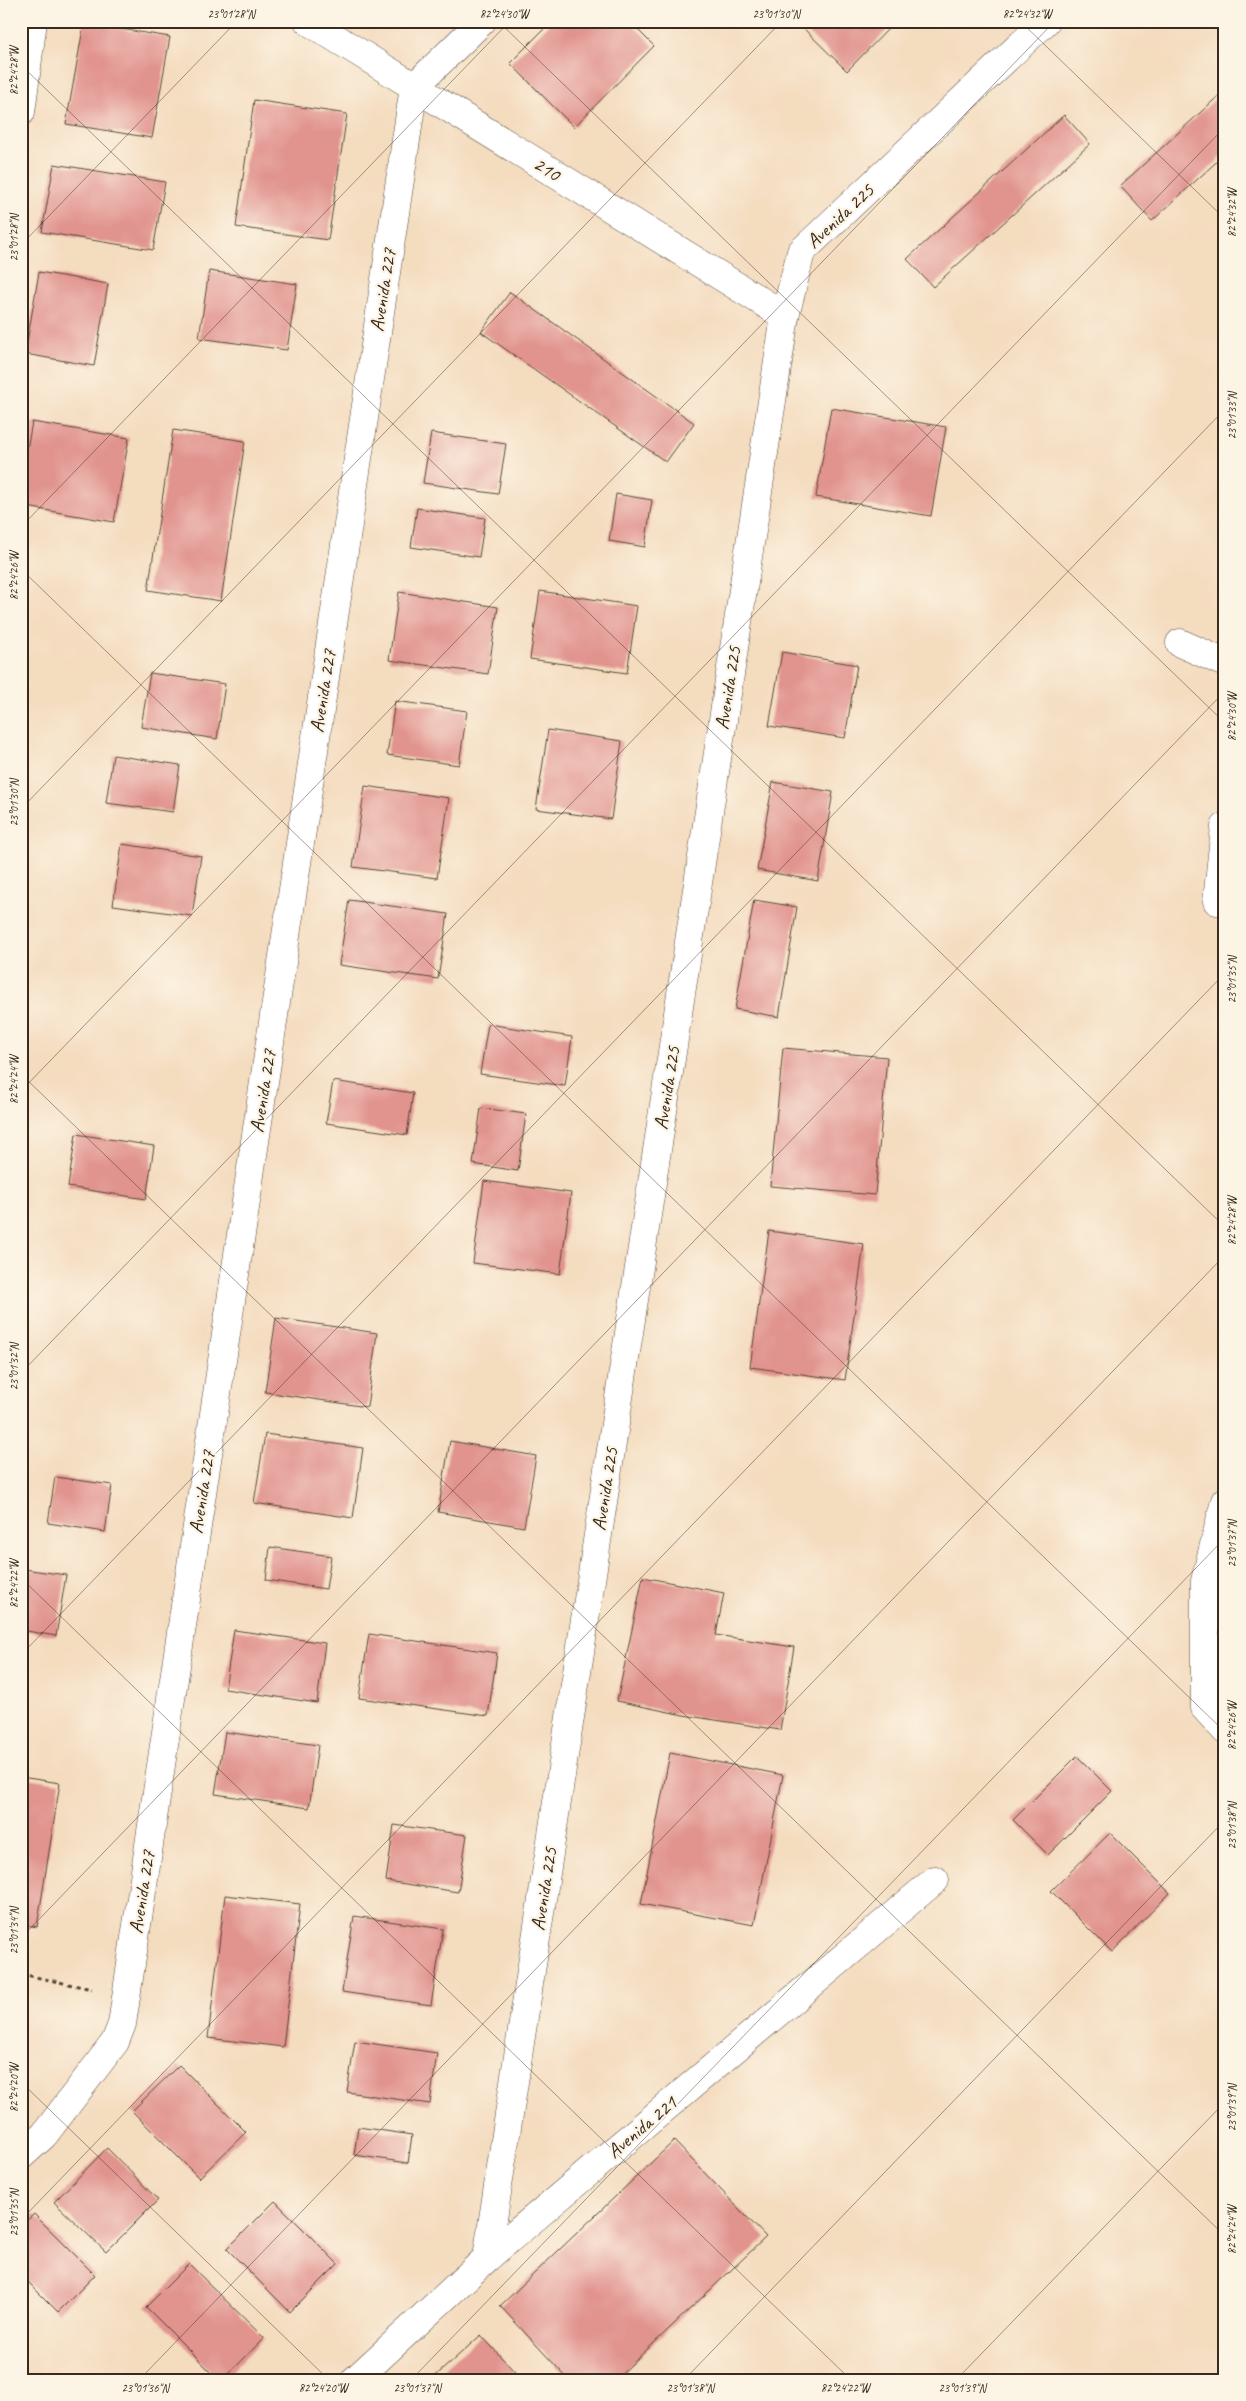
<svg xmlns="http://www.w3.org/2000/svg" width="1246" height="2401" font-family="Caveat,sans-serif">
<rect width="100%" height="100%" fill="#fcf5e5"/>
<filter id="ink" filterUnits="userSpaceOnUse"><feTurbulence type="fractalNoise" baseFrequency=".02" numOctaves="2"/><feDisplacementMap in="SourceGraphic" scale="10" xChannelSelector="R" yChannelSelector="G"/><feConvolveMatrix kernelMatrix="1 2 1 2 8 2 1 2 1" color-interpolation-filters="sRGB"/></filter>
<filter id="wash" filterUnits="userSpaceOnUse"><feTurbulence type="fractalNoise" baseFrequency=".0096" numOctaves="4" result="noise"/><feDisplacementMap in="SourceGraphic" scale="20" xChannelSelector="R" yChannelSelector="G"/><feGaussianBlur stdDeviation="1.12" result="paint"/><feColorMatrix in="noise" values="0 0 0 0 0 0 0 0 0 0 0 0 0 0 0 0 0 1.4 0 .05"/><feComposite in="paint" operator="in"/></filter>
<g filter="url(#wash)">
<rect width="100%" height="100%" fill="#f4dcbf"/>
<g id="blocks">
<!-- building -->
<g fill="#e1938e">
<path d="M552 21H629L654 46 574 127 510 63Z"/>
<path d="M796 21H896L847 71Z"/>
<path d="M84 23 170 37 152 138 66 124Z"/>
<path d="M1225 90V154L1152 221 1120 186Z"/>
<path d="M254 100 347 114 328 240 236 227Z"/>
<path d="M1064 115 1090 144 933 287 907 259Z"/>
<path d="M54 164 165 182 153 250 42 232Z"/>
<path d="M209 271 297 284 287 350 199 338Z"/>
<path d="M39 272 108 284 94 366 25 354Z"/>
<path d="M510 292 694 423 666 462 481 332Z"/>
<path d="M831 408 946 427 931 516 816 497Z"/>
<path d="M32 422 129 438 114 522 21 506V483Z"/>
<path d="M173 430 245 441 221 601 148 590Z"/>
<path d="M431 433 506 444 498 494 423 483Z"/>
<path d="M616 494 652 500 645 547 609 541Z"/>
<path d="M417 508 485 518 479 557 411 547Z"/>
<path d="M540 591 637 606 627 673 530 659Z"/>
<path d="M399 592 498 607 488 674 389 660Z"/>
<path d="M782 652 857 665 845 738 769 726Z"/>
<path d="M150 673 225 684 217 739 141 727Z"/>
<path d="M395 701 467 711 459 765 387 755Z"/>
<path d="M548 730 622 741 611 819 536 809Z"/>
<path d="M113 755 180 765 173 812 106 803Z"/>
<path d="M773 782 833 792 818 881 757 870Z"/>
<path d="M365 786 449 798 437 878 353 867Z"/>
<path d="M122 844 201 856 192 916 113 905Z"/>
<path d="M349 900 448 914 438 979 339 965Z"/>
<path d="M754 900 797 907 779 1017 735 1009Z"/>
<path d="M488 1024 572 1037 565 1086 480 1074Z"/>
<path d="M783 1048 887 1057 875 1195 770 1186Z"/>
<path d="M333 1081 413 1093 407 1135 326 1123Z"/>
<path d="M481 1108 526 1114 518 1171 473 1164Z"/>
<path d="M76 1134 154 1146 146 1199 68 1187Z"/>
<path d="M484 1181 571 1193 560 1274 473 1263Z"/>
<path d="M769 1231 864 1244 845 1380 750 1367Z"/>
<path d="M276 1318 377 1333 367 1407 265 1392Z"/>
<path d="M265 1434 363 1448 353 1518 254 1503Z"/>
<path d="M450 1441 536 1456 524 1527 438 1512Z"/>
<path d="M55 1477 112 1485 105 1532 48 1523Z"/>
<path d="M270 1547 331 1556 326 1589 266 1580Z"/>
<path d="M24 1569 66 1575 56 1636 21 1630V1587Z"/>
<path d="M643 1577 724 1593 716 1635 794 1647 780 1730 683 1715 617 1701Z"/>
<path d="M234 1630 325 1643 317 1703 225 1689Z"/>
<path d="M369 1634 497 1653 488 1716 359 1698Z"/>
<path d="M225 1732 318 1745 309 1808 215 1794Z"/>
<path d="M670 1753 783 1775 754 1925 641 1904Z"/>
<path d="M1077 1756 1112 1791 1048 1855 1013 1820Z"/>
<path d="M21 1777 60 1783 37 1927 21 1924Z"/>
<path d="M394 1825 467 1835 458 1892 386 1881Z"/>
<path d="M1110 1833 1170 1893 1112 1952 1051 1891Z"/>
<path d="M225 1895 300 1904 283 2047 208 2038Z"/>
<path d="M354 1916 443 1929 431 2005 342 1992Z"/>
<path d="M355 2041 437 2053 430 2104 347 2092Z"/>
<path d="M179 2065 246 2132 199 2178 132 2111Z"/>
<path d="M358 2127 412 2135 408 2163 354 2155Z"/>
<path d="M674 2141 766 2237 615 2380H569L500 2306Z"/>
<path d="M107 2148 158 2200 106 2252 54 2202Z"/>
<path d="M275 2201 338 2264 290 2312 227 2249Z"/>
<path d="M34 2214 95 2275 58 2312 21 2275V2226Z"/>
<path d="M189 2264 264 2338 223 2380H219L146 2307Z"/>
<path d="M481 2335 522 2380H431Z"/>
</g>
</g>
</g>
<g filter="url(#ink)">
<use href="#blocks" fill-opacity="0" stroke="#574536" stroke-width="1"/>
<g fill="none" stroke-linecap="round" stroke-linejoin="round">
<!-- minor casing -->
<g stroke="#574536" stroke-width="29">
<g id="minor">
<path d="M308 21 785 316"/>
<path d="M21 112 33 21"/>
<path d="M1180 643 1225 663"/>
<path d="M1217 901 1225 827"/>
<path d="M1225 1501 1205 1581V1708L1225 1730"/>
<path d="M21 2156 44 2135 115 2042 122 2024 414 87 482 21"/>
<path d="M487 2258 785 316 801 252 1046 21"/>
<path d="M355 2380 487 2258 935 1880"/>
</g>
</g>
<!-- path -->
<path stroke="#574536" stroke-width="3" stroke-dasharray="4 4" stroke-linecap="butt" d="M21 1974 92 1989"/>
<!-- minor -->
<use href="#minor" stroke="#fff" stroke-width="28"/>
</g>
</g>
<!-- ticks -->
<path fill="none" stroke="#3b2a1e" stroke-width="1" stroke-opacity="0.45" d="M498 21 1225 723M1020 21 1225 219M21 65 1225 1227M21 245 237 21M21 527 510 21M21 569 1225 1732M21 809 782 21M21 1074 1225 2236M21 1091 1055 21M21 1373 1225 127M21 1578 851 2380M21 1655 1225 409M21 1938 1225 691M21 2082 329 2380M21 2220 1225 973M139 2380 1225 1255M411 2380 1225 1538M684 2380 1225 1820M956 2380 1225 2102"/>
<g text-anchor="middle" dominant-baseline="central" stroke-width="4.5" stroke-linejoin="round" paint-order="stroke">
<!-- street labels -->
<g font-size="20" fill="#3b2a1e" stroke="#fcf5e5">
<text transform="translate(547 169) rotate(32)">210</text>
<text transform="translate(840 216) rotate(-43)">Avenida 225</text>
<text transform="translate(383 290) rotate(-81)">Avenida 227</text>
<text transform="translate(728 688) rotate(-81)">Avenida 225</text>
<text transform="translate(323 691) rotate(-81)">Avenida 227</text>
<text transform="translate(667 1088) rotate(-81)">Avenida 225</text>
<text transform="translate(263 1091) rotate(-81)">Avenida 227</text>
<text transform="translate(605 1489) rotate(-81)">Avenida 225</text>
<text transform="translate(202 1492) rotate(-81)">Avenida 227</text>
<text transform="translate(544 1889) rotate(-81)">Avenida 225</text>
<text transform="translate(142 1892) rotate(-81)">Avenida 227</text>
<text transform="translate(642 2127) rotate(-40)">Avenida 221</text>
</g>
</g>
<!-- margin -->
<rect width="1246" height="2401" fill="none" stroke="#fcf5e5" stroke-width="55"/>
<rect x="28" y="28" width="1190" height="2346" fill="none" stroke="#3b2a1e" stroke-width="2"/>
<g font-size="12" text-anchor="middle" fill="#3b2a1e">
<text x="231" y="18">23°01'28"N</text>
<text x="504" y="18">82°24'30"W</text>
<text x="776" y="18">23°01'30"N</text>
<text x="1027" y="18">82°24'32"W</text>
<text transform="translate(14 71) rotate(-90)" y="4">82°24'28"W</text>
<text transform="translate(1232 213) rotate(-90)" y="4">82°24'32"W</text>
<text transform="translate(14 238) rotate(-90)" y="4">23°01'28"N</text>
<text transform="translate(1232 416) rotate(-90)" y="4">23°01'33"N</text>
<text transform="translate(14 576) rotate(-90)" y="4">82°24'26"W</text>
<text transform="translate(1232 717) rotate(-90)" y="4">82°24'30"W</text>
<text transform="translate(14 803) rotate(-90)" y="4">23°01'30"N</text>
<text transform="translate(1232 980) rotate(-90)" y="4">23°01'35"N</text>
<text transform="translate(14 1080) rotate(-90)" y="4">82°24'24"W</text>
<text transform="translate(1232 1221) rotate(-90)" y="4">82°24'28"W</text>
<text transform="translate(14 1367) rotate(-90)" y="4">23°01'32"N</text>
<text transform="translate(1232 1544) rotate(-90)" y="4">23°01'37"N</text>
<text transform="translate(14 1584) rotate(-90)" y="4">82°24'22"W</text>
<text transform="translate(1232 1726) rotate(-90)" y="4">82°24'26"W</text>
<text transform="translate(1232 1826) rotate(-90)" y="4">23°01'38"N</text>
<text transform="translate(14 1931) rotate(-90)" y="4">23°01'34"N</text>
<text transform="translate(14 2088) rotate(-90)" y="4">82°24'20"W</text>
<text transform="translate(1232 2108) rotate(-90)" y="4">23°01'39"N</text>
<text transform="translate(14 2213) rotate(-90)" y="4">23°01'35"N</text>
<text transform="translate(1232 2230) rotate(-90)" y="4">82°24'24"W</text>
<text x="145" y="2392">23°01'36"N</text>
<text x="323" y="2392">82°24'20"W</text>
<text x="417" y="2392">23°01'37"N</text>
<text x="690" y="2392">23°01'38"N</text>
<text x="845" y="2392">82°24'22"W</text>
<text x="962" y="2392">23°01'39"N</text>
</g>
</svg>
